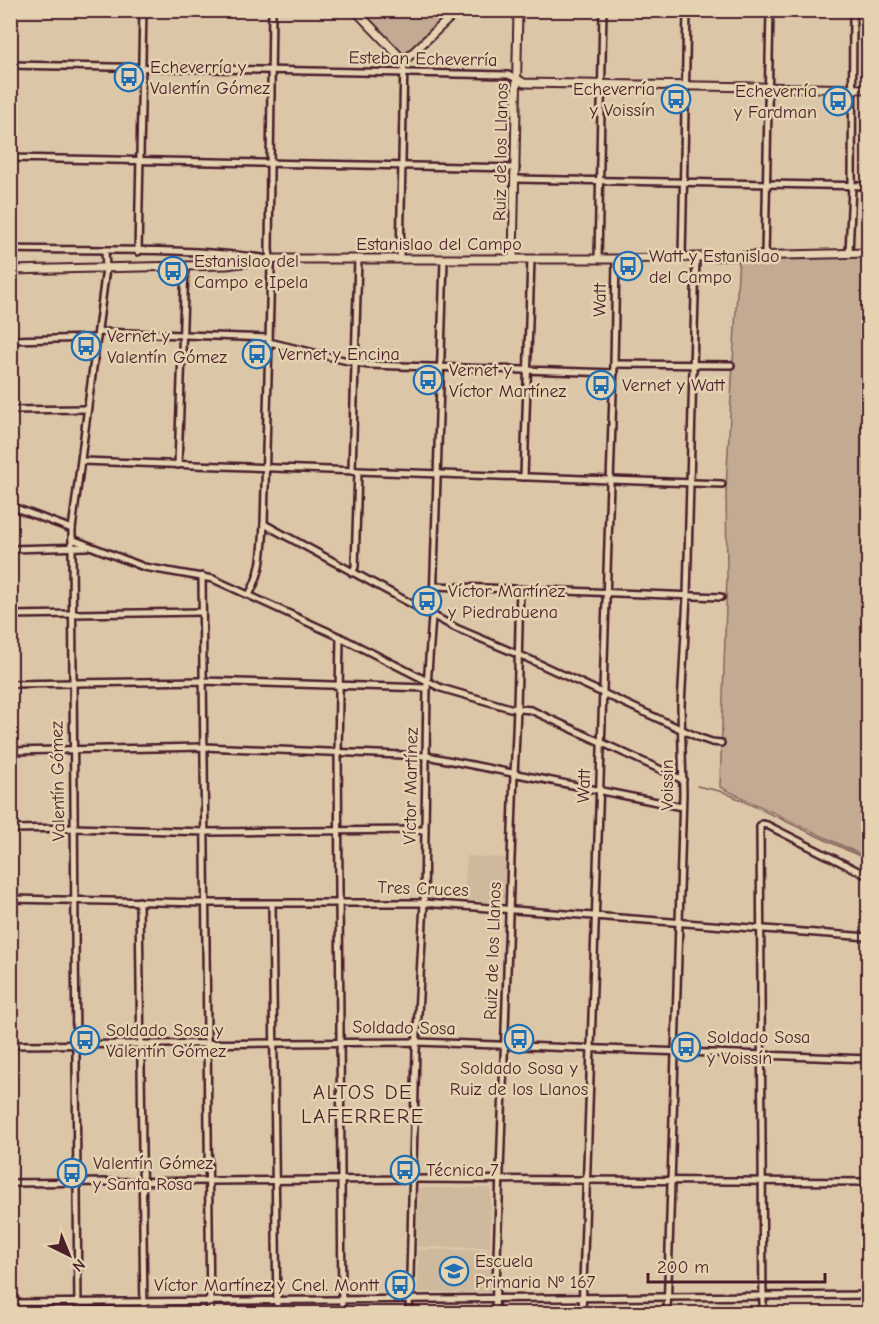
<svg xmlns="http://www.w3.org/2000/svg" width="879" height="1324" font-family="'Comic Neue',sans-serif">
<rect width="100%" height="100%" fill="#dbc7a8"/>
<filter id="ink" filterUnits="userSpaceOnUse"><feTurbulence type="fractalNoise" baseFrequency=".0167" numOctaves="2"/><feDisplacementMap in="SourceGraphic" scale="12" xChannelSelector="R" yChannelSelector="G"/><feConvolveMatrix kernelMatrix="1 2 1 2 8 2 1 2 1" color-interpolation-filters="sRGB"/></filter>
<g filter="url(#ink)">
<!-- built -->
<g fill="#cfb99d">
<path d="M467 856 507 858 504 903 463 900Z"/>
<path d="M418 1188H491L490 1247H417Z"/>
<rect x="418" y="1250" width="72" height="42"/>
</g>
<!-- green -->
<g fill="#c3ab93" stroke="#86655f" stroke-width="1.5">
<path d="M361 11H454L406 57Z"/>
<path d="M868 254V858L720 787 727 576 726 487 739 256Z"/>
</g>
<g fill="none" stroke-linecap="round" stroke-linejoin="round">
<!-- stream -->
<path stroke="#7f5d59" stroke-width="1.5" d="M697 786 724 792 868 860"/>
<!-- street casing -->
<g stroke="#4a1f2b" stroke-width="10">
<g id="street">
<path d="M10 65 508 75 517 79"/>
<path d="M10 122 12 10"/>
<path d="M10 158 516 168"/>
<path d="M515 179 868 186"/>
<path d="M10 249C93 251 181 247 262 258"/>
<path d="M138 252 143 10"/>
<path d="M849 254 852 186 853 10"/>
<path d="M765 256 770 10"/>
<path d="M682 257 687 10"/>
<path d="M400 259 404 61"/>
<path d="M598 259 603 10"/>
<path d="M98 332 269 338"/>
<path d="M10 340 97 338"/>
<path d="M269 342 356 363 369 365 614 373"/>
<path d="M614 364 731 365"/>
<path d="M10 410 87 409"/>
<path d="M82 461 722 484"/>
<path d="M178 465 185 266"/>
<path d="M352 471 358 258"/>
<path d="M524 477 531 259"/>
<path d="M10 506 72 529"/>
<path d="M264 524 456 628 529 659 700 738 712 742 721 743"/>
<path d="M72 539 144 567 213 579 340 637 441 688 510 708 531 710 683 780"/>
<path d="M10 549 87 547"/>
<path d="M352 573 355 567 358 471"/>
<path d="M202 576 210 1314"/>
<path d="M434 586 721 597"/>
<path d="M249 595C263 570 262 552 264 524L271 267 269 249 272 10"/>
<path d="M10 615 202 612"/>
<path d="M340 637 338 752 342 1314"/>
<path d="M10 684 203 681 427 688"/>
<path d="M10 751 204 747 427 756 682 807"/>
<path d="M10 829 73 828 205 832 425 830"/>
<path d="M10 899 206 903H424L868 937"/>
<path d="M139 901 144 1314"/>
<path d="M272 904 277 1314"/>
<path d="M10 1045 417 1042 868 1059"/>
<path d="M10 1183 413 1179 868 1182"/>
<path d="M10 1236 12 1314"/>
<path d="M10 1303 868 1295"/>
<path d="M78 1314 72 548V529L106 268 105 251"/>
<path d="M409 1314 416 1051 424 903 427 686 433 603 444 260"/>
<path d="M495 1314 514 773C518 712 518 651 520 590"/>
<path d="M582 1314 614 364 616 259"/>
<path d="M667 1314 683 793 681 706 687 596 696 257"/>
<path d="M763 1314 760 826 762 824 767 825 868 876"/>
</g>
</g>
<!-- secondary casing -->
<g stroke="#4a1f2b" stroke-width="11">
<g id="secondary">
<path d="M355 10 404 61 458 10"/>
<path d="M517 79 524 83 868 89"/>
<path d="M513 259 518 10"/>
<path d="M10 270 227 265 270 259H616L868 253"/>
</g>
</g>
<!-- street -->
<use href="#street" stroke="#e4d2b0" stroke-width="5"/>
<!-- secondary -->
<use href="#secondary" stroke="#e4d2b0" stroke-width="7"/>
</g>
</g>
<!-- icons -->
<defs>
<g id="bus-ring" transform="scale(1.5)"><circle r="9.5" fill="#e4d2b0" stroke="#1f6fb2" stroke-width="1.5"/><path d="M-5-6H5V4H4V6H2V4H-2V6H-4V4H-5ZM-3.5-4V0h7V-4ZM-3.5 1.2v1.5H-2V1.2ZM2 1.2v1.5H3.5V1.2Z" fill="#1f6fb2"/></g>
<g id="school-ring" transform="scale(1.5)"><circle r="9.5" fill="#e4d2b0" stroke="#1f6fb2" stroke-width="1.5"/><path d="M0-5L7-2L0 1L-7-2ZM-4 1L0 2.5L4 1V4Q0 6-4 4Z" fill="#1f6fb2"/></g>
</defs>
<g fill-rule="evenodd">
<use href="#bus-ring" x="129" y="77"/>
<use href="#bus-ring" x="676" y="99"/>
<use href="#bus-ring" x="838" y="101"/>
<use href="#bus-ring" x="628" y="266"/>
<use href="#bus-ring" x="173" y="271"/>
<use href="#bus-ring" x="86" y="346"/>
<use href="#bus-ring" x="257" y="354"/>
<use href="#bus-ring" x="428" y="380"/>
<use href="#bus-ring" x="601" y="385"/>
<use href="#bus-ring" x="427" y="601"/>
<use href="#bus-ring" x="519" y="1039"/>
<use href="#bus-ring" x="85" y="1040"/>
<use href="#bus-ring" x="686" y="1047"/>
<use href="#bus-ring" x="405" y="1170"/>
<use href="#bus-ring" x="72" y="1173"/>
<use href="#school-ring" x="454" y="1271"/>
<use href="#bus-ring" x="400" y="1285"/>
</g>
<g text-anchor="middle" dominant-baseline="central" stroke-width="5" stroke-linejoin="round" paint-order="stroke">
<!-- street labels -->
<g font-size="18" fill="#4a1f2b" stroke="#e4d2b0">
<text transform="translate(423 59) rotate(1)">Esteban Echeverría</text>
<text transform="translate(501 152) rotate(-89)">Ruiz de los Llanos</text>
<text x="439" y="244">Estanislao del Campo</text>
<text transform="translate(600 300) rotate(-89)">Watt</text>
<text transform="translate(58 781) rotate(-91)">Valentín Gómez</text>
<text transform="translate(667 785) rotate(-90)">Voissin</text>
<text transform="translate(411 786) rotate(-89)">Víctor Martínez</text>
<text transform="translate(584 786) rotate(-88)">Watt</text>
<text transform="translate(423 889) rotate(2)">Tres Cruces</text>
<text transform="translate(493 951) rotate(-88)">Ruiz de los Llanos</text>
<text transform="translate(404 1028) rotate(1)">Soldado Sosa</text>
</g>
<!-- poi labels -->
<g font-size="18" fill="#4a1f2b" stroke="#e4d2b0" text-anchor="start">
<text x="150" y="67">Echeverría y<tspan x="150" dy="21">Valentín Gómez</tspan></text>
<text x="655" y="89" text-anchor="end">Echeverría<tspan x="655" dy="21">y Voissín</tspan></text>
<text x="817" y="91" text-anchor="end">Echeverría<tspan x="817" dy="21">y Fardman</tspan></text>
<text x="649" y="256">Watt y Estanislao<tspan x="649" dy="21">del Campo</tspan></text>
<text x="194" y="261">Estanislao del<tspan x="194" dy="21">Campo e Ipela</tspan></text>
<text x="107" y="336">Vernet y<tspan x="107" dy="21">Valentín Gómez</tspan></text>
<text x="278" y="354">Vernet y Encina</text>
<text x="449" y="370">Vernet y<tspan x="449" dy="21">Víctor Martínez</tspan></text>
<text x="622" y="385">Vernet y Watt</text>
<text x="448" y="591">Víctor Martínez<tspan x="448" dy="21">y Piedrabuena</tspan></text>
<text x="106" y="1030">Soldado Sosa y<tspan x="106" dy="21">Valentín Gómez</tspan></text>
<text x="707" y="1037">Soldado Sosa<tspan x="707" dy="21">y Voissín</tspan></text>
<text x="519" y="1068" text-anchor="middle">Soldado Sosa y<tspan x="519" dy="21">Ruiz de los Llanos</tspan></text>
<text x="93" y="1163">Valentín Gómez<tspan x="93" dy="21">y Santa Rosa</tspan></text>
<text x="426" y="1170">Técnica 7</text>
<text x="475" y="1261">Escuela<tspan x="475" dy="21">Primaria Nº 167</tspan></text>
<text x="379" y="1285" text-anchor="end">Víctor Martínez y Cnel. Montt</text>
</g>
<!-- quarter labels -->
<g font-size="21" letter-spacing="1.5" fill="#4a1f2b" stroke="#e4d2b0">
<text x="363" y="1092">ALTOS DE<tspan x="363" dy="24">LAFERRERE</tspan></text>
</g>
</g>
<!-- margin -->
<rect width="879" height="1324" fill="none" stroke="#e4d2b0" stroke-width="36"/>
<rect x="18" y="18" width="843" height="1288" fill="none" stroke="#4a1f2b" stroke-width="2" filter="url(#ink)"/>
<!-- north arrow -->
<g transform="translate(69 1255) rotate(137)" stroke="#e4d2b0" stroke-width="4.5" paint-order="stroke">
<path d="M0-4.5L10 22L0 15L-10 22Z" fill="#4a1f2b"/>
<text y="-9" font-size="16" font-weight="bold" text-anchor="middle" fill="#4a1f2b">N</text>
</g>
<!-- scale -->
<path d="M648 1273v9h177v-9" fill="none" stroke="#4a1f2b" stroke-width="3"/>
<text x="657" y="1273" font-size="18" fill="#4a1f2b" stroke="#e4d2b0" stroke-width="4.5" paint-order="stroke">200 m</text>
</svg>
